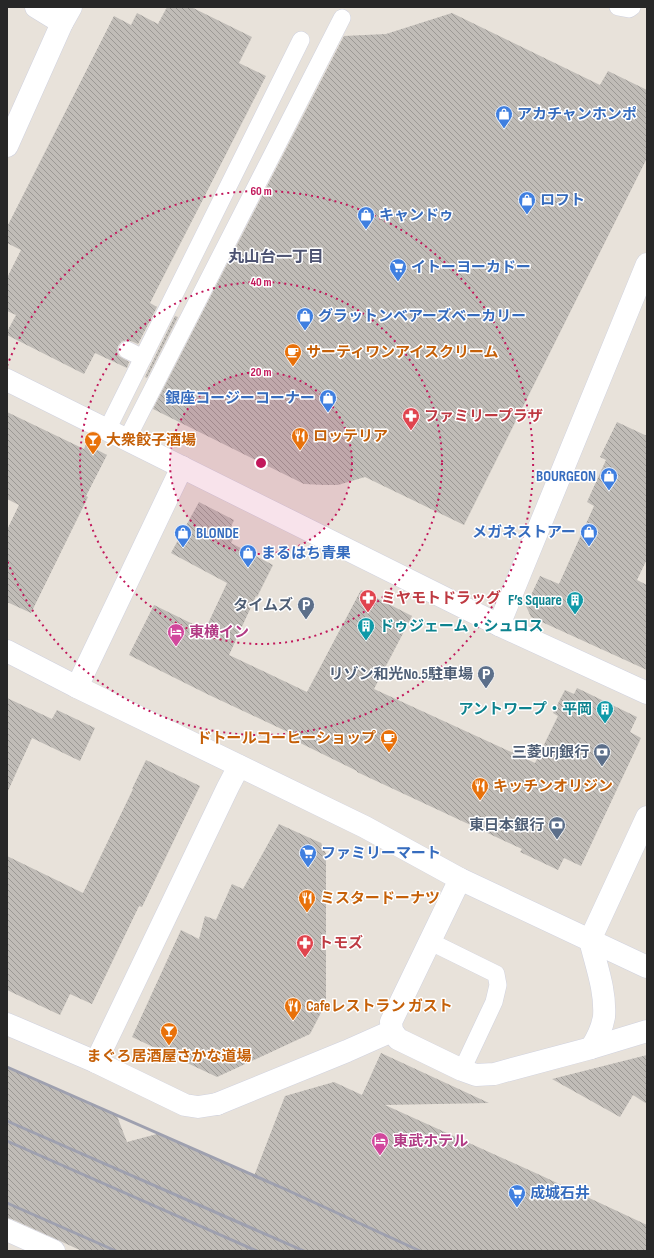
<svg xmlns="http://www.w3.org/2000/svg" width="654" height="1258" font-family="'Sofia Sans Condensed','Noto Sans JP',sans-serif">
<defs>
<pattern id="building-back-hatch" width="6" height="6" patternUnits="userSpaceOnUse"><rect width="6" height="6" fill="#c0bcb7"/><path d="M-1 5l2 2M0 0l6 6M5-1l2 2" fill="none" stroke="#9c9995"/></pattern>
</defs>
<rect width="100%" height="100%" fill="#e8e2da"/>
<!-- building -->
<g fill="url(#building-back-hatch)">
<path d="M167 7H191L252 37 239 63 266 76 150 303 157 307 138 344 131 341 126 340 121 342 118 346 117 351 119 356 129 362 127 368 95 353 84 374 7 335V332L16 315 7 311V278L21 250 7 243V227L114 16 131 25 137 13 158 24Z"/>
<path d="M452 13 600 85 608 71 647 90V158L464 525 365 477 338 485H324L304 484 153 409 344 36 386 34Z"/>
<path d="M175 316 178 317 147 378 145 377Z"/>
<path d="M7 412 84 449 86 444 107 455 86 496 88 497 31 613 7 602V530L19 505 7 499Z"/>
<path d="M617 422 647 436V559L637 580 647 585V670L531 617 526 606 540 576 559 584 594 506 587 502 606 460 600 457Z"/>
<path d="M199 502 234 520 228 534 234 537 231 543 273 565 257 597 256 596 229 655 307 692 361 590 412 616 374 689 535 763 558 716 553 713 565 690 574 694 577 688 637 717 630 732 641 738 581 866 564 858 558 870 520 852 522 849 357 772V771L288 737 290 733 207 694 129 655 154 605 205 630 227 583 171 553Z"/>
<path d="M7 698 52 719 57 710 95 728 80 761 32 738 7 793Z"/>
<path d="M146 760 200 786 142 907 139 906 92 1004 70 994 60 1015 7 990V856L83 893 133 789H132Z"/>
<path d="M279 824 321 843 326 854V1003L310 1034 217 1077 132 1037 181 930 199 939 205 916 216 920 232 884 243 889Z"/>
<path d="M381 1053 489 1103 385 1105 540 1175 647 1225V1251H82L12 1219 7 1218V1067L117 1116 127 1142 157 1134 254 1176 285 1096 334 1082 362 1095Z"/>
<path d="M647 1055V1104L633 1095 620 1117 552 1079Z"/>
</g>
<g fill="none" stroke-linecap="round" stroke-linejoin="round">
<!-- service casing -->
<g stroke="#d0d2df" stroke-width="18">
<g id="service">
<path d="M618 7 629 9 632 7"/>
<path d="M127 350 143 358"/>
<path d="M107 430 301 40"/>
<path d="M127 439 342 18"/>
<path d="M429 941 496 974 498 985 494 1002 462 1070"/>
</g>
</g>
<!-- minor casing -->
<g stroke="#d0d2df" stroke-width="23">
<g id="minor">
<path d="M36 7 62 23"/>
<path d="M7 146 62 23 71 7"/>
<path d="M7 380 499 625 647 693"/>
<path d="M499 625 647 264"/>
<path d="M460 879 391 1022 392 1031 398 1039 462 1070 476 1075 494 1074 591 1048 647 1031"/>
<path d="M591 1048C597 1039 602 1028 604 1017 606 991 596 965 590 940L647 817"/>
<path d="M217 1104 347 1051 392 1031"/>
<path d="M7 1230 54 1251"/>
</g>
</g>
<!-- tertiary casing -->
<g stroke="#d0d2df" stroke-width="23">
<g id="tertiary">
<path d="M7 651 77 687 365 827 460 879 647 967"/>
<path d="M77 687 182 467"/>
<path d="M7 1024 96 1062 185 1105 198 1107 217 1104"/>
<path d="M96 1062 228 787 239 766"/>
</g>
</g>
<!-- service -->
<use href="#service" stroke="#fff" stroke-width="17"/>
<!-- minor -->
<use href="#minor" stroke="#fff" stroke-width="22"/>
<!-- tertiary -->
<use href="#tertiary" stroke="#fff" stroke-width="22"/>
<!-- rail -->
<g stroke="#9ea0af" stroke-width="3">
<path d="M7 1067 287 1190 420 1251"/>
<path d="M7 1121 304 1251"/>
<path d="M7 1141 257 1251"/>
<path d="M7 1203 116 1251"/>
</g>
</g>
<!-- distance rings -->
<circle cx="261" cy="463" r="91" fill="#c2185b" fill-opacity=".12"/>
<g fill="none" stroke="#c2185b" stroke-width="2" stroke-dasharray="2 4">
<circle cx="261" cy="463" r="91"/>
<circle cx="261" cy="463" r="181"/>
<path d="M7 366A272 272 0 1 1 7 560"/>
</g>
<!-- icons -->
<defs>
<g id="shop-pin" transform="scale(0.9)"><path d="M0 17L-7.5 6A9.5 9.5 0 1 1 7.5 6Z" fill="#3f7fe0" stroke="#fff"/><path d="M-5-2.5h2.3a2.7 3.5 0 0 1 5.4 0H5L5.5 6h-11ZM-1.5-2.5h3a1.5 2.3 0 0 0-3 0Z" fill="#fff"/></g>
<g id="supermarket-pin" transform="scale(0.9)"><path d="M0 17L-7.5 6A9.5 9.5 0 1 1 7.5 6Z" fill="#3f7fe0" stroke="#fff"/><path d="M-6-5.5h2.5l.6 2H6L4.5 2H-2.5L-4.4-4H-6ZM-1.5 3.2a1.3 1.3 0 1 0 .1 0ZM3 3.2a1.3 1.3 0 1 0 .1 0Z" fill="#fff"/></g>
<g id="cafe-pin" transform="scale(0.9)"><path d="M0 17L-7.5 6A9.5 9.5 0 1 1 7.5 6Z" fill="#e8710a" stroke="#fff"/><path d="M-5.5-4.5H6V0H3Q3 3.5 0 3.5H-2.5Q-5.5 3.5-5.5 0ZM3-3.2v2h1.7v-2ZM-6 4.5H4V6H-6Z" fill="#fff"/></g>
<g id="pharmacy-pin" transform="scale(0.9)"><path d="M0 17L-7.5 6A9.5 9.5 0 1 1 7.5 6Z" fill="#e0444e" stroke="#fff"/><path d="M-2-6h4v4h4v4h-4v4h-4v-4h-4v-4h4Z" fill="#fff"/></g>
<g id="restaurant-pin" transform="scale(0.9)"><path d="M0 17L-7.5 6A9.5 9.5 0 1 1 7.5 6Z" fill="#e8710a" stroke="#fff"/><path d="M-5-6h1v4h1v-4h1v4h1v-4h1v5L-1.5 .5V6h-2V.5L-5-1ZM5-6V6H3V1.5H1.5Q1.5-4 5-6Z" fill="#fff"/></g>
<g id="bar-pin" transform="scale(0.9)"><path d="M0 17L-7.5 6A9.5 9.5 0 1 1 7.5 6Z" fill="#e8710a" stroke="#fff"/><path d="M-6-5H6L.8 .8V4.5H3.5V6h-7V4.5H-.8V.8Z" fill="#fff"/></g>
<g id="building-pin" transform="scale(0.9)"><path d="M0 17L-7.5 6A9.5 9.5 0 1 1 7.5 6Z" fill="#0f9aa8" stroke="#fff"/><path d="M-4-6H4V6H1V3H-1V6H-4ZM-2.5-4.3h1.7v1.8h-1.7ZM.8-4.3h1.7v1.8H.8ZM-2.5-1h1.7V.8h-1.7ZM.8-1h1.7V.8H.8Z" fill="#fff"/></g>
<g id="parking-pin" transform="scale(0.9)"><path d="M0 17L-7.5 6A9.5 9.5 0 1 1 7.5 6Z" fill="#5c6f8a" stroke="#fff"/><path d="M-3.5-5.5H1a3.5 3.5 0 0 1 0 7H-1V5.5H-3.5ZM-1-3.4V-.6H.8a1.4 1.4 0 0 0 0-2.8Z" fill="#fff"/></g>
<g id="hotel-pin" transform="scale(0.9)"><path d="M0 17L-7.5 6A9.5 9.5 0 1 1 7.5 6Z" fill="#d1479c" stroke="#fff"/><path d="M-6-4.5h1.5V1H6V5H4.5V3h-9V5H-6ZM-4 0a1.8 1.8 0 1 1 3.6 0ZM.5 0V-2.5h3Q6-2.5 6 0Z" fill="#fff"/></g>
<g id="bank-pin" transform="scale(0.9)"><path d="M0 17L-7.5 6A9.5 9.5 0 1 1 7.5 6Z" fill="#5c6f8a" stroke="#fff"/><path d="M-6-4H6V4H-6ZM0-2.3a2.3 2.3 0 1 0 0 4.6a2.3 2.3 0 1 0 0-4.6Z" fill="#fff"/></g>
</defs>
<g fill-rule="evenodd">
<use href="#shop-pin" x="504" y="114"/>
<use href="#shop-pin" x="527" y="200"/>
<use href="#shop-pin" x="366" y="215"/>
<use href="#supermarket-pin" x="398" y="267"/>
<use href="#shop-pin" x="305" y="316"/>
<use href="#cafe-pin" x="293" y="352"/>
<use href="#shop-pin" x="328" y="398"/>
<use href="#pharmacy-pin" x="411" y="416"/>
<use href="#restaurant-pin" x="300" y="436"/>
<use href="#bar-pin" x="93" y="440"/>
<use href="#shop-pin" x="609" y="476"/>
<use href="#shop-pin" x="589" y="532"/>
<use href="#shop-pin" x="183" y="533"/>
<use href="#shop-pin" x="248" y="553"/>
<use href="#pharmacy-pin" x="368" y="598"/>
<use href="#building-pin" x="575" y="600"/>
<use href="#parking-pin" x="306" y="605"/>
<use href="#building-pin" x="366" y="626"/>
<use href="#hotel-pin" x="176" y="632"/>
<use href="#parking-pin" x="486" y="674"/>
<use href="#building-pin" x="605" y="709"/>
<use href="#cafe-pin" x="389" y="738"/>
<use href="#bank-pin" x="602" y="752"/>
<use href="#restaurant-pin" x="480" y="786"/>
<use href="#bank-pin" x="557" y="825"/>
<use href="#supermarket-pin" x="308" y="853"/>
<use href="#restaurant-pin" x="307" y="898"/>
<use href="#pharmacy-pin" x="305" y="943"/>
<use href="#restaurant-pin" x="293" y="1006"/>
<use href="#bar-pin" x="169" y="1031"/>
<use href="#hotel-pin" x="380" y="1141"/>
<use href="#supermarket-pin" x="517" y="1193"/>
</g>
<g text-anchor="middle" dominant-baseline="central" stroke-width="3" stroke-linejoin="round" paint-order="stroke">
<!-- shop labels -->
<g font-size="15" font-weight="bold" fill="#366cbe" stroke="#fff" text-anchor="start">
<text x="517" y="114">アカチャンホンポ</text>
<text x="540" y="200">ロフト</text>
<text x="379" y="215">キャンドゥ</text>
<text x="411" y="267">イトーヨーカドー</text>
<text x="318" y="316">グラットンベアーズベーカリー</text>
<text x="315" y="398" text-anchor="end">銀座コージーコーナー</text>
<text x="596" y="476" text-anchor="end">BOURGEON</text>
<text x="576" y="532" text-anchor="end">メガネストアー</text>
<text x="196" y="533">BLONDE</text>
<text x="261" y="553">まるはち青果</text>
<text x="321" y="853">ファミリーマート</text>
<text x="530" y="1193">成城石井</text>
</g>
<!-- food labels -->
<g font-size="15" font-weight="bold" fill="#c56008" stroke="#fff" text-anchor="start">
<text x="306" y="352">サーティワンアイスクリーム</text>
<text x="313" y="436">ロッテリア</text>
<text x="106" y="440">大衆餃子酒場</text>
<text x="376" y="738" text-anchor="end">ドトールコーヒーショップ</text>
<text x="493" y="786">キッチンオリジン</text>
<text x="320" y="898">ミスタードーナツ</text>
<text x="306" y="1006">Cafeレストラン ガスト</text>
<text x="169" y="1056" text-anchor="middle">まぐろ居酒屋さかな道場</text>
</g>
<!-- health labels -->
<g font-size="15" font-weight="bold" fill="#be3a42" stroke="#fff" text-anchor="start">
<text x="424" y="416">ファミリープラザ</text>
<text x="381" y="598">ミヤモトドラッグ</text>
<text x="318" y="943">トモズ</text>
</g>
<!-- culture labels -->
<g font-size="15" font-weight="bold" fill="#0d838f" stroke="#fff" text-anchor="end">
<text x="562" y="600">F’s Square</text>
<text x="379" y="626" text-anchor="start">ドゥジェーム・シュロス</text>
<text x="592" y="709">アントワープ・平岡</text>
</g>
<!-- service labels -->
<g font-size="15" font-weight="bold" fill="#4e5e75" stroke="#fff" text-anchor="end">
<text x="293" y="605">タイムズ</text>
<text x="473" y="674">リゾン和光No.5駐車場</text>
<text x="589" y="752">三菱UFJ銀行</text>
<text x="544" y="825">東日本銀行</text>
</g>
<!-- hotel labels -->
<g font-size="15" font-weight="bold" fill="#b23c85" stroke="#fff" text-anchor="start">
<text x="189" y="632">東横イン</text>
<text x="393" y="1141">東武ホテル</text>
</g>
<!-- neighbourhood labels -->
<g font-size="16" font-weight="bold" fill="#4d5372" stroke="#fff">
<text x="276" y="257">丸山台一丁目</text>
</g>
</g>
<circle cx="261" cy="463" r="6" fill="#c2185b" stroke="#fff" stroke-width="2"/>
<g font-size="12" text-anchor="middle" font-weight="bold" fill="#c2185b" stroke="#fff" stroke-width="3" stroke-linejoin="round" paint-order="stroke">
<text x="261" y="195">60 m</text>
<text x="261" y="286">40 m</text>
<text x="261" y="376">20 m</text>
</g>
<!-- border -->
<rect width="654" height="1258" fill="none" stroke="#272727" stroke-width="16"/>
</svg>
